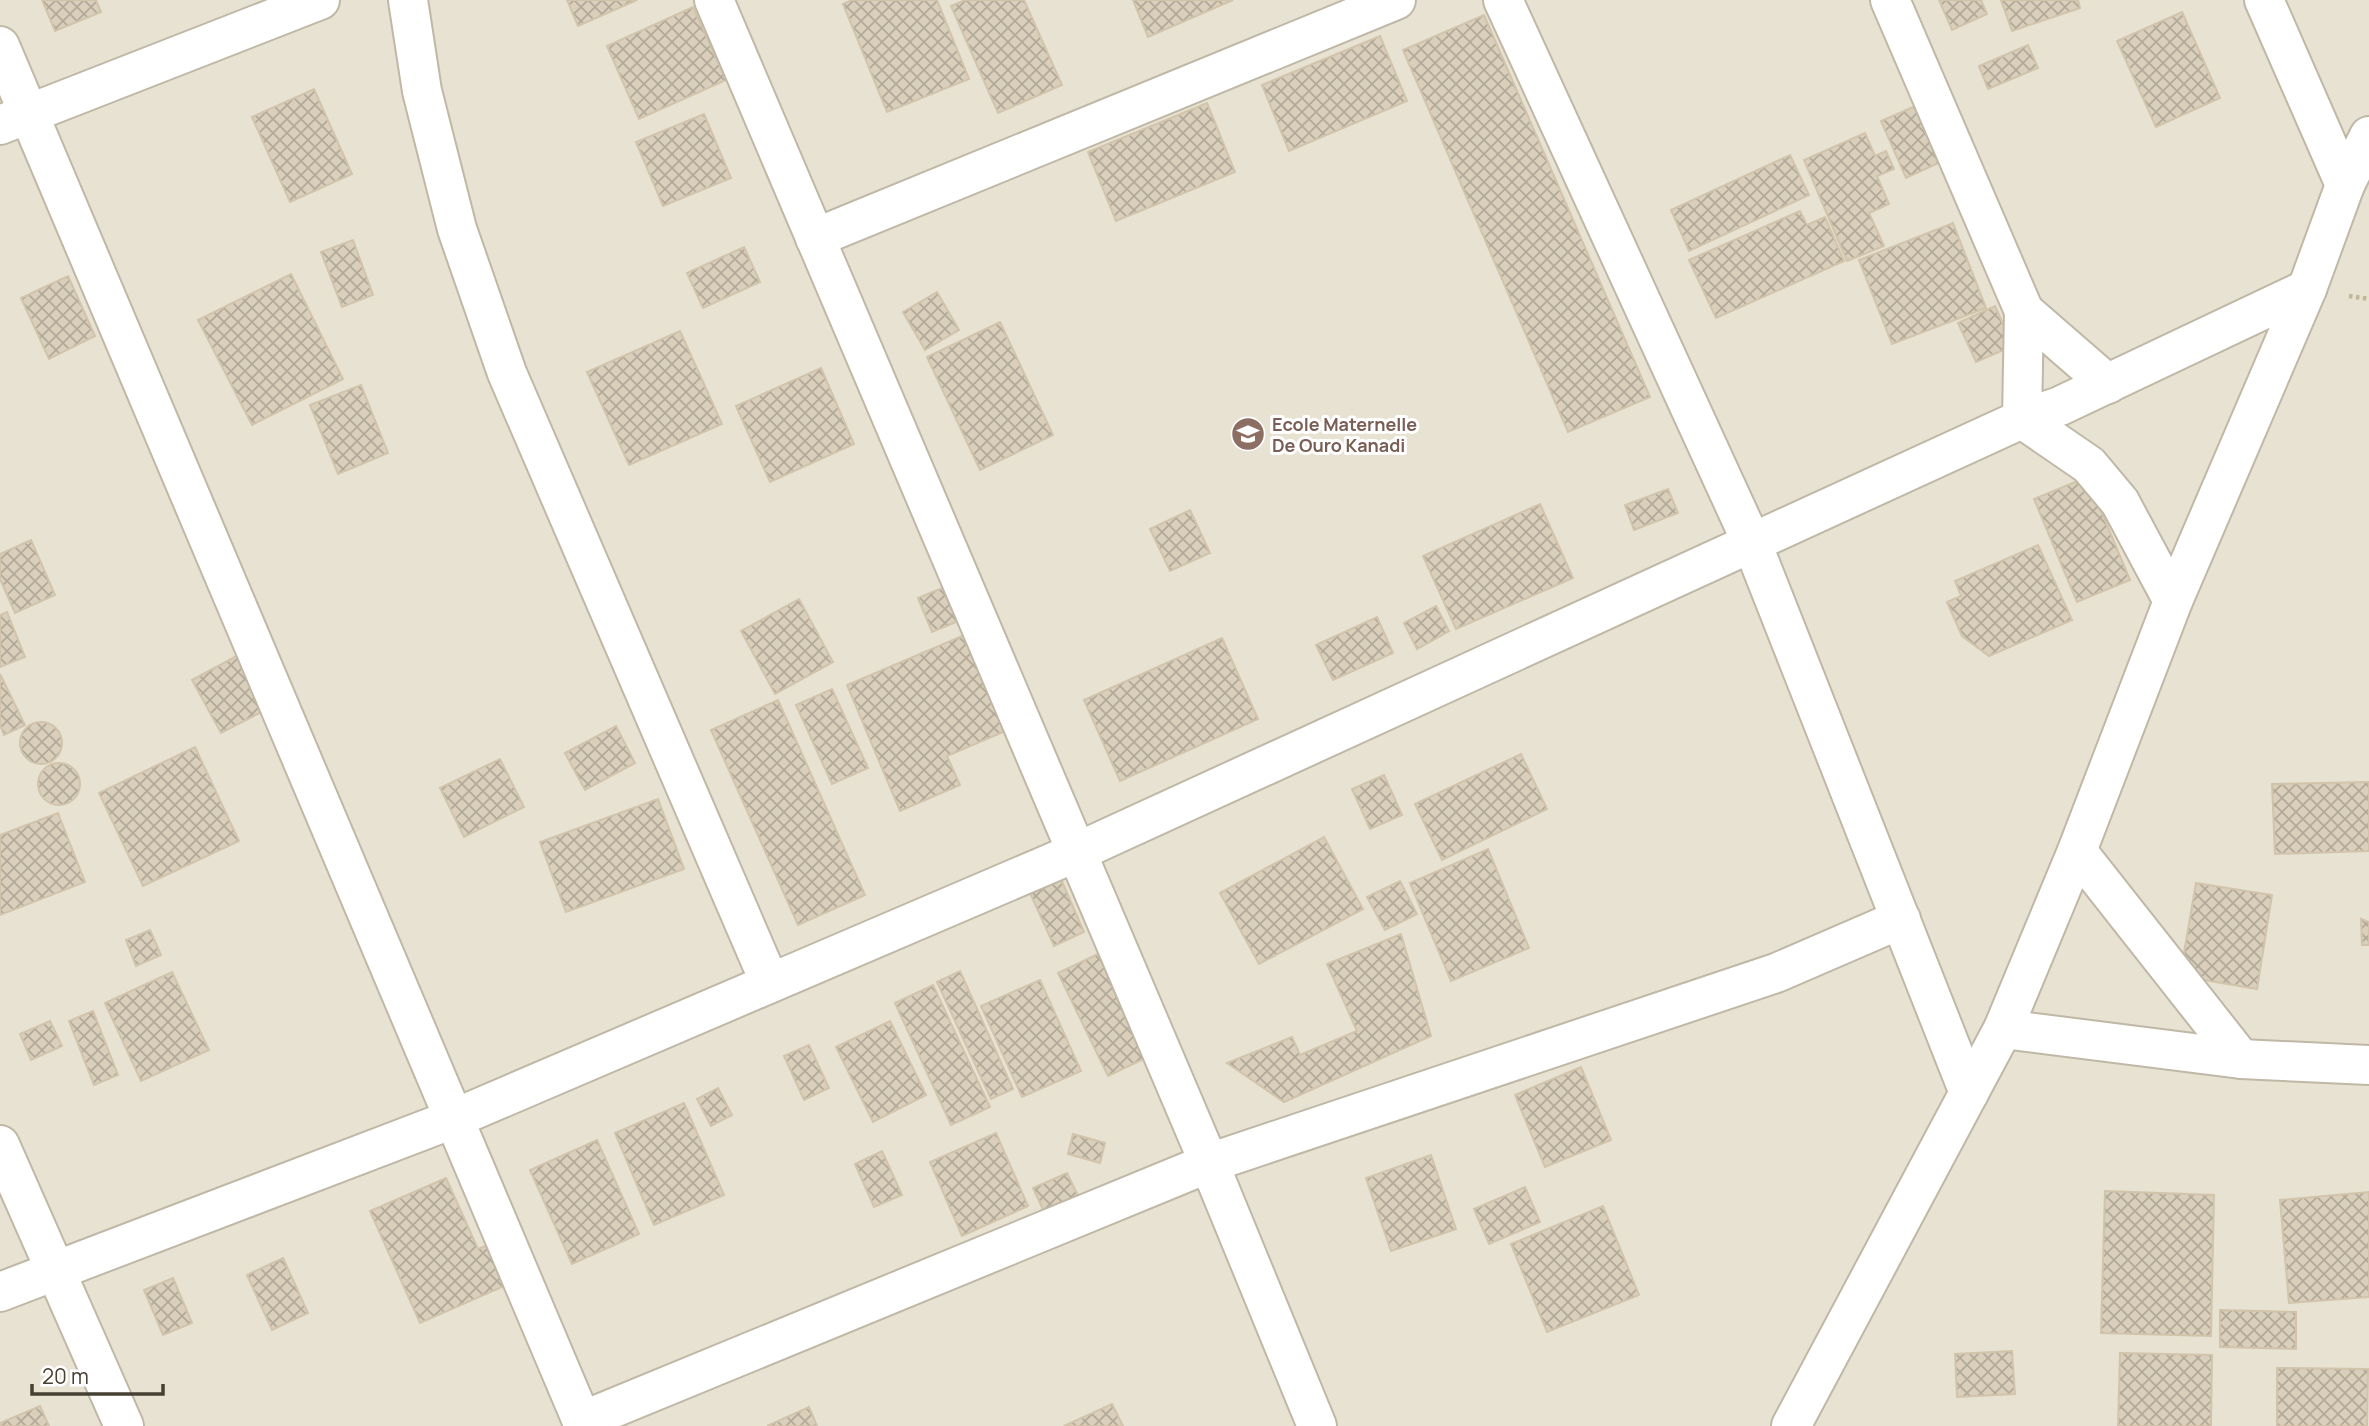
<svg xmlns="http://www.w3.org/2000/svg" width="2369" height="1426" font-family="Manrope,sans-serif">
<defs>
<pattern id="building-cross-hatch" width="8" height="8" patternUnits="userSpaceOnUse" patternTransform="scale(1.75)"><rect width="8" height="8" fill="#d9cfbb"/><path d="M0 0l8 8M0 8l8-8" fill="none" stroke="#b2a999"/></pattern>
</defs>
<rect width="100%" height="100%" fill="#f4f0e4"/>
<!-- residential -->
<rect fill="#e8e2d2" x="0" y="0" width="2369" height="1426"/>
<!-- building -->
<g fill="url(#building-cross-hatch)" stroke="#d2c4ab" stroke-width="2">
<path d="M42 0H96L101 12 55 31Z"/>
<path d="M567 0H637L578 26Z"/>
<path d="M852 0H937L969 79 887 112 843 4Z"/>
<path d="M965 0H1024L1062 85 998 113 951 6Z"/>
<path d="M1133 0H1233L1148 37Z"/>
<path d="M1939 0H1981L1987 14 1952 30Z"/>
<path d="M2001 0H2078L2080 8 2012 31Z"/>
<path d="M693 7 726 80 639 119 607 46Z"/>
<path d="M2182 12 2220 98 2156 127 2117 41Z"/>
<path d="M1484 15 1650 397 1568 432 1403 50Z"/>
<path d="M1380 36 1407 101 1289 151 1262 85Z"/>
<path d="M2028 45 2038 68 1988 89 1979 66Z"/>
<path d="M314 89 352 174 290 202 252 117Z"/>
<path d="M1207 103 1235 172 1116 221 1088 152Z"/>
<path d="M1922 103 1947 159 1906 178 1881 121Z"/>
<path d="M704 114 731 178 663 206 636 142Z"/>
<path d="M1865 133 1875 156 1886 151 1894 169 1877 176 1889 204 1869 213 1884 246 1847 261 1804 160Z"/>
<path d="M1790 155 1809 195 1689 251 1671 210Z"/>
<path d="M1800 211 1807 225 1825 217 1844 261 1716 318 1689 260Z"/>
<path d="M1953 223 1986 308 1892 344 1859 260Z"/>
<path d="M353 240 373 295 342 307 321 252Z"/>
<path d="M744 247 760 282 703 308 687 273Z"/>
<path d="M291 274 343 379 252 425 198 320Z"/>
<path d="M68 276 95 336 49 359 21 298Z"/>
<path d="M937 292 959 330 925 350 903 312Z"/>
<path d="M1995 306 2013 346 1976 362 1958 323Z"/>
<path d="M1000 322 1053 435 980 470 927 357Z"/>
<path d="M680 331 722 424 629 465 587 372Z"/>
<path d="M821 368 854 444 770 482 736 406Z"/>
<path d="M361 385 388 453 338 474 310 405Z"/>
<path d="M2087 477 2130 580 2077 602 2034 499Z"/>
<path d="M1668 489 1678 513 1634 530 1625 505Z"/>
<path d="M1540 504 1573 578 1456 629 1423 556Z"/>
<path d="M1190 510 1210 553 1170 571 1150 529Z"/>
<path d="M31 540 55 595 15 613 0 579V554Z"/>
<path d="M2038 545 2072 620 1989 656 1962 636 1947 602 1961 596 1955 581Z"/>
<path d="M947 586 961 620 932 632 918 598Z"/>
<path d="M799 599 833 662 775 694 741 631Z"/>
<path d="M1436 606 1449 631 1417 649 1404 623Z"/>
<path d="M7 612 25 657 0 667V615Z"/>
<path d="M1377 617 1393 653 1333 680 1316 645Z"/>
<path d="M969 633 1010 729 947 756 960 785 900 811 847 685Z"/>
<path d="M1222 638 1258 719 1120 781 1084 700Z"/>
<path d="M242 653 271 707 221 733 192 680Z"/>
<path d="M0 674 25 725 4 735 0 725Z"/>
<path d="M832 689 868 768 832 784 796 705Z"/>
<path d="M778 700 865 895 798 925 711 730Z"/>
<circle cx="41" cy="743" r="21"/>
<path d="M616 726 635 763 585 790 565 753Z"/>
<path d="M195 747 239 841 143 886 99 793Z"/>
<path d="M1521 754 1547 809 1442 860 1415 804Z"/>
<path d="M500 759 524 807 464 837 440 788Z"/>
<circle cx="59" cy="784" r="21"/>
<path d="M1384 775 1402 815 1370 829 1352 789Z"/>
<path d="M2369 782V851L2275 854 2272 784Z"/>
<path d="M658 799 684 869 566 912 540 842Z"/>
<path d="M58 813 85 882 0 915V835Z"/>
<path d="M1324 837 1363 909 1259 964 1220 893Z"/>
<path d="M1488 849 1529 948 1451 981 1410 883Z"/>
<path d="M1061 879 1084 932 1054 946 1030 893Z"/>
<path d="M1400 881 1417 914 1385 930 1367 897Z"/>
<path d="M2196 883 2272 895 2257 989 2180 976Z"/>
<path d="M2361 919 2369 922V945H2362Z"/>
<path d="M150 930 161 955 136 966 126 940Z"/>
<path d="M1401 934 1431 1036 1284 1102 1227 1063 1292 1037 1300 1055 1357 1031 1327 964Z"/>
<path d="M1104 951 1154 1054 1108 1076 1058 973Z"/>
<path d="M960 971 1013 1089 991 1099 937 982Z"/>
<path d="M172 972 209 1050 141 1081 105 1003Z"/>
<path d="M1040 980 1081 1071 1022 1097 981 1006Z"/>
<path d="M933 985 990 1107 951 1125 895 1003Z"/>
<path d="M93 1011 118 1075 94 1085 69 1021Z"/>
<path d="M50 1021 62 1046 31 1060 20 1034Z"/>
<path d="M890 1021 926 1095 873 1122 836 1047Z"/>
<path d="M809 1045 829 1088 804 1100 784 1056Z"/>
<path d="M1581 1067 1611 1140 1545 1167 1515 1095Z"/>
<path d="M718 1088 732 1115 711 1126 697 1099Z"/>
<path d="M684 1103 724 1195 654 1225 615 1133Z"/>
<path d="M996 1133 1028 1206 962 1236 930 1162Z"/>
<path d="M1073 1134 1105 1143 1100 1163 1068 1154Z"/>
<path d="M597 1140 639 1234 572 1264 530 1170Z"/>
<path d="M882 1151 902 1195 874 1207 855 1164Z"/>
<path d="M1431 1155 1456 1229 1391 1251 1366 1178Z"/>
<path d="M1067 1173 1080 1200 1046 1216 1033 1188Z"/>
<path d="M446 1178 478 1249 495 1242 513 1282 420 1323 370 1211Z"/>
<path d="M1525 1187 1540 1222 1489 1244 1474 1209Z"/>
<path d="M2105 1191 2214 1195 2211 1336 2101 1333Z"/>
<path d="M2369 1192V1297L2289 1303 2280 1200Z"/>
<path d="M1603 1206 1639 1295 1547 1332 1511 1244Z"/>
<path d="M283 1258 308 1313 272 1330 247 1275Z"/>
<path d="M173 1278 192 1323 163 1335 144 1290Z"/>
<path d="M2220 1310 2296 1312V1349L2220 1347Z"/>
<path d="M2012 1351 2015 1394 1957 1397 1955 1354Z"/>
<path d="M2120 1353 2212 1355 2211 1426H2118Z"/>
<path d="M2277 1368 2368 1369 2367 1426H2277Z"/>
<path d="M1112 1404 1123 1426H1064Z"/>
<path d="M40 1406 49 1426H0V1423Z"/>
<path d="M809 1407 817 1426H767Z"/>
</g>
<g fill="none" stroke-linecap="round" stroke-linejoin="round">
<!-- street casing -->
<g stroke="#c0b8a6" stroke-width="42">
<g id="street">
<path d="M408 0 422 91 457 229 507 373 770 983"/>
<path d="M714 0 1209 1163 1317 1426"/>
<path d="M1503 0 1752 543 1969 1093"/>
<path d="M1890 0 2024 311 2022 419 2089 465 2120 502 2173 601"/>
<path d="M2264 0 2345 185"/>
<path d="M0 46 584 1426"/>
<path d="M0 125 320 0"/>
<path d="M815 238 1396 0"/>
<path d="M2024 311 2108 384"/>
<path d="M2077 851 2241 1059"/>
<path d="M2003 1029 2241 1059 2369 1065"/>
<path d="M0 1145 124 1426"/>
<path d="M0 1292 453 1119 1077 852 2022 419 2060 406 2307 289"/>
<path d="M582 1421 1209 1163 1776 973 1901 919"/>
<path d="M1791 1426 2003 1029 2077 851 2173 601 2307 289 2345 185 2369 136"/>
</g>
</g>
<!-- path -->
<path stroke="#c3b596" stroke-width="4.5" stroke-dasharray="3.5 3.5" stroke-linecap="butt" d="M2349 296 2369 299"/>
<!-- street -->
<use href="#street" stroke="#fff" stroke-width="38"/>
</g>
<!-- icons -->
<defs>
<g id="school-disc" transform="scale(1.75)"><circle r="9.5" fill="#8d6e63" stroke="#fff"/><path d="M0-5L7-2L0 1L-7-2ZM-4 1L0 2.5L4 1V4Q0 6-4 4Z" fill="#fff"/></g>
</defs>
<g fill-rule="evenodd">
<use href="#school-disc" x="1248" y="434"/>
</g>
<g text-anchor="middle" dominant-baseline="central" stroke-width="6" stroke-linejoin="round" paint-order="stroke">
<!-- education labels -->
<g font-size="18" font-weight="bold" fill="#785e54" stroke="#fff" text-anchor="start">
<text x="1272" y="424">Ecole Maternelle<tspan x="1272" dy="21">De Ouro Kanadi</tspan></text>
</g>
</g>
<!-- scale -->
<path d="M32 1384v10h131v-10" fill="none" stroke="#464033" stroke-width="3.5"/>
<text x="42" y="1384" font-size="21" fill="#464033" stroke="#ffffff" stroke-width="5" paint-order="stroke">20 m</text>
</svg>
